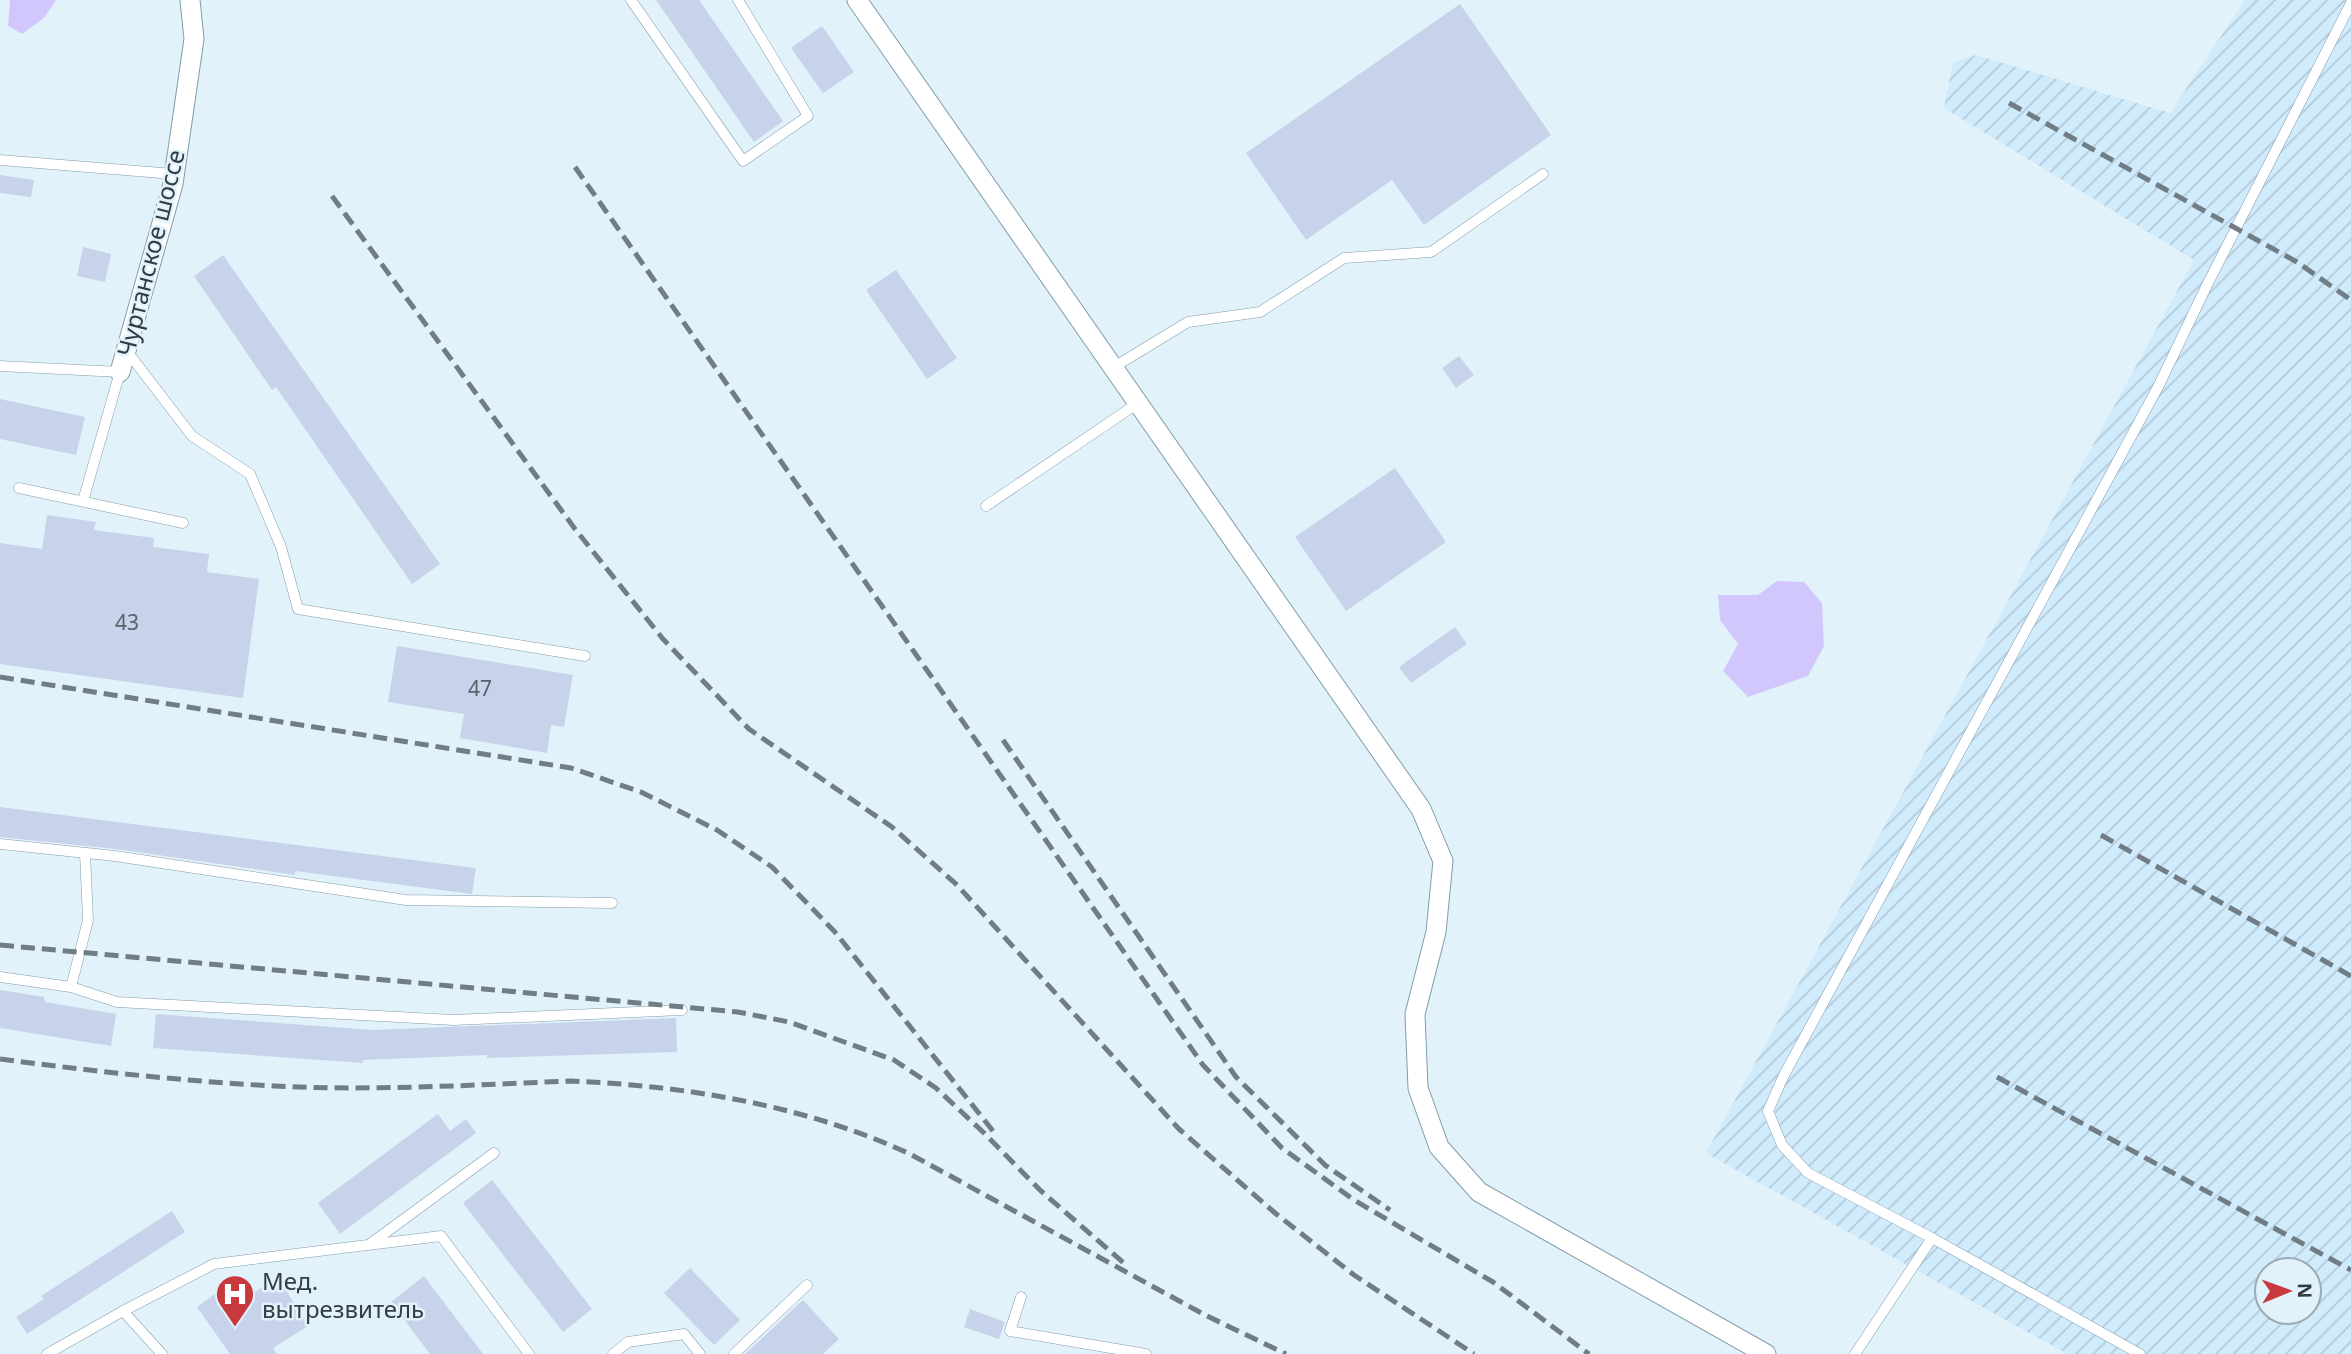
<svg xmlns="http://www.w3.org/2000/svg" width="2351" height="1354" font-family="'Noto Sans',sans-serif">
<defs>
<pattern id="industrial-furrows" width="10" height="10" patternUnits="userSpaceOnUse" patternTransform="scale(1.75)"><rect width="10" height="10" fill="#d0ebfc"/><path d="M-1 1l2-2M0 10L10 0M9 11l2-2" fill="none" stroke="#b3cad9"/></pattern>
</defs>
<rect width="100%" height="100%" fill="#e2f2fb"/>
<!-- industrial -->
<path fill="url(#industrial-furrows)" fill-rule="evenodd" d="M2245 0H2351V1354H2067L1706 1153 2194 260 1944 108 1953 62 1976 55 2170 113ZM2267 1270H2309V1312H2267Z"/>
<!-- water -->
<g fill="#d2c7fd">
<path d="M10 0H56L44 18 22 34 8 26Z"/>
<path d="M1777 581 1804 582 1822 603 1824 646 1808 676 1748 697 1723 671 1738 644 1720 620 1718 595H1758Z"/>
</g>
<!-- building -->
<g fill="#c7d3eb">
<path d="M656 0H699L783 121 754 142Z"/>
<path d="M1460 4 1551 135 1424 225 1392 180 1306 240 1246 153Z"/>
<path d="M822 26 854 72 823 93 791 48Z"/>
<path d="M0 175 34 180 31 197 0 193Z"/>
<path d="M83 247 111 254 105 282 77 276Z"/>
<path d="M223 255 440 564 412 584 276 387 272 390 194 276Z"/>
<path d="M896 270 957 358 927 379 866 290Z"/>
<path d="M1459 356 1474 375 1456 388 1442 368Z"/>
<path d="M0 399 85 417 76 455 0 439Z"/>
<path d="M1395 468 1446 542 1346 611 1295 537Z"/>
<path d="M47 515 96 522 94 530 154 538 153 547 209 554 207 572 259 579 243 698 0 664V543L42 549Z"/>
<path d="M1455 627 1467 644 1411 683 1399 667Z"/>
<path d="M397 646 573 675 564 727 551 725 547 753 460 738 464 714 388 702Z"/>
<path d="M0 807 476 868 472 894 295 871V875L116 849 0 837Z"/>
<path d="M0 990 44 997 45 1002 116 1014 111 1046 0 1028Z"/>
<path d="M156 1014 373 1030 676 1018 677 1052 487 1058V1055L363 1060V1063L153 1048Z"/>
<path d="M438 1114 450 1131 466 1119 476 1133 340 1234 318 1203Z"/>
<path d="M492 1180 592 1309 563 1332 463 1203Z"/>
<path d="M172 1211 185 1232 27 1334 16 1317 44 1299 41 1296Z"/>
<path d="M690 1268 740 1320 714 1345 664 1293Z"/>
<path d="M424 1276 483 1354H430L391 1302Z"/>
<path d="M278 1277 308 1326 273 1348 277 1354H230L197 1307 227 1285 239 1302Z"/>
<path d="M803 1300 839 1339 823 1354H745Z"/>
<path d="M970 1309 1005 1322 999 1339 964 1327Z"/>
</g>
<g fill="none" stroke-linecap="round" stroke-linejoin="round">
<!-- service casing -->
<g stroke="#839cab" stroke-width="11">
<g id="service">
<path d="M631 0 743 161 808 116 738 0"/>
<path d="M0 160 174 174"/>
<path d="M126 350 192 436 250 474 281 547 298 609 585 656"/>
<path d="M0 366 120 372 83 501"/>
<path d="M1114 367 1188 322 1260 312 1344 258 1431 252 1543 174"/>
<path d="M19 488 183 523"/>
<path d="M986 506 1138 403"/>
<path d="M0 844 115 856 406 900 612 903"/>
<path d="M0 977 71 987 117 1002 454 1020 682 1010"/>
<path d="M71 987 88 920 85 853"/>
<path d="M1932 1238 2140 1354"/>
<path d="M370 1244 494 1153"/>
<path d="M1021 1297 1010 1331 1146 1354"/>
<path d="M123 1311 162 1354"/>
<path d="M47 1354 123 1311 214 1264 441 1236 529 1354"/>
<path d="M613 1354 628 1342 684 1334 700 1354"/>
<path d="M734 1354 807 1285"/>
<path d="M1855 1354 1932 1238 1808 1173 1782 1145 1768 1111 1784 1075 2158 387 2207 285 2351 3"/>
</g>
</g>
<!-- minor casing -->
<g stroke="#839cab" stroke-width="21">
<g id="minor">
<path d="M857 0 1421 809 1443 861 1436 932 1415 1014 1418 1088 1439 1147 1479 1192 1766 1354"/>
<path d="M120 372 173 184 194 39 190 0"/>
</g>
</g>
<!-- service -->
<use href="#service" stroke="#fff" stroke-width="10"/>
<!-- minor -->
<use href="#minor" stroke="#fff" stroke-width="19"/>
<!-- rail -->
<g stroke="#707d84" stroke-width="5" stroke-dasharray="14 7" stroke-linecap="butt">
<path d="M2009 103 2297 262 2351 300"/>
<path d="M575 167 1203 1065 1282 1148 1354 1200 1493 1282 1589 1354"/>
<path d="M332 196 575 529 663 639 749 729 892 827 957 885 1179 1129 1275 1213 1354 1275 1474 1354"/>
<path d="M0 677 571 768 641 792 717 830 772 867 835 932 993 1131"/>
<path d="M1003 740 1236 1077 1325 1165 1390 1210"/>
<path d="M2101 835 2351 976"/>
<path d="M0 945 738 1012 789 1022 894 1060 936 1088 984 1133 1041 1191 1125 1264"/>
<path d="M0 1059C91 1071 182 1081 274 1086 373 1091 473 1085 571 1081 687 1086 804 1105 910 1154L1205 1315 1286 1354"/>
<path d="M1997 1077 2351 1270"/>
</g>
</g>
<!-- icons -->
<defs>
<g id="hospital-pin" transform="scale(2.0125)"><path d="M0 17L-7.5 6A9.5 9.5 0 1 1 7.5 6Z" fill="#c8393d" stroke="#e2f2fb"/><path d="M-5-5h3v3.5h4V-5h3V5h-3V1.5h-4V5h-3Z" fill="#fff"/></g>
</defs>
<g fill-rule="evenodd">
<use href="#hospital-pin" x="235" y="1294"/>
</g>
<g text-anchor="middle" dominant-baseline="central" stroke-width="5" stroke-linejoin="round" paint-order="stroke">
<!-- number labels -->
<g font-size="21" fill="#57626d">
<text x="127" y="622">43</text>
<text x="480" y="688">47</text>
</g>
<!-- street labels -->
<g font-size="24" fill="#323d43" stroke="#e2f2fb">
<text transform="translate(150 253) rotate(-76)">Чуртанское шоссе</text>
</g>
<!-- poi labels -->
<g font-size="24" fill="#323d43" stroke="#e2f2fb" text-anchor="start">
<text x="262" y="1280">Мед.<tspan x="262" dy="28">вытрезвитель</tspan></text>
</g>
</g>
<!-- north arrow -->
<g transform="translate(2288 1291) rotate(89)"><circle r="33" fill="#e2f2fb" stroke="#9caab1" stroke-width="2"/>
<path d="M0-5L12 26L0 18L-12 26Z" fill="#c8393d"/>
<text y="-10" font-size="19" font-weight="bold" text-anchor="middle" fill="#323d43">N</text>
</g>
</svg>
